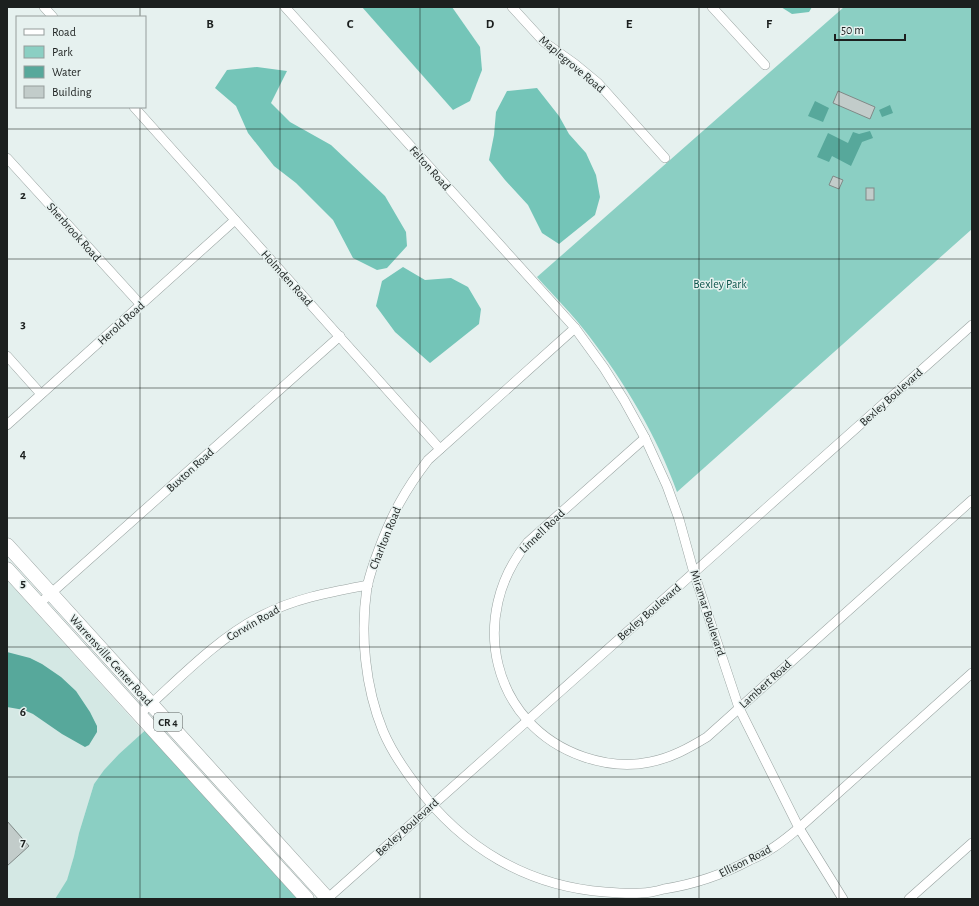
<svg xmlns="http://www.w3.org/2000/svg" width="979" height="906" font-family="'Alegreya Sans',sans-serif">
<rect width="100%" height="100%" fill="#e6f1ef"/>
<!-- built -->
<path fill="#d4e8e4" d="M7 569 8 581 144 732 119 754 104 770 94 784 79 833 74 856 67 881 55 899H7Z"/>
<!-- green -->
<g fill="#8bcfc3">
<path d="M844 7H972V229L677 492C657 436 625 383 589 336 573 315 554 296 537 277Z"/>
<path d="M150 726 307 899H55L67 880 74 856 79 833 94 784 104 770 119 754Z"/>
</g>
<!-- forest -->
<g fill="#74c5b8">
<path d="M362 7H452L480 47 482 70 470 101 453 110Z"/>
<path d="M781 7H812L809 12 792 14Z"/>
<path d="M257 67 287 71 271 103 290 122 331 145 385 196 406 232 407 246 387 268 377 270 353 258 333 220 296 183 274 166 248 133 236 106 215 88 227 70Z"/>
<path d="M537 88 559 116 569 134 586 153 596 175 600 197 595 215 559 244 542 233 528 205 505 180 489 160 494 135 496 112 507 91Z"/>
<path d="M403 267 425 280 451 278 468 287 481 309 479 324 430 363 395 332 376 306 382 281Z"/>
</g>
<!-- water -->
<g fill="#57a89b">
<path d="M815 101 829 108 823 122 808 116Z"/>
<path d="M890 105 893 113 882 117 879 110Z"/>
<path d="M870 131 873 138 862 142 851 166 832 156 829 162 817 157 828 133 848 143 853 132 859 134Z"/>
<path d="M7 652 30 658 42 664 61 677 76 691 90 712 97 726V732L89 745 85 747 62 734 33 714 24 710 7 707Z"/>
</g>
<!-- building -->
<g fill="#c2ccca" stroke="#808987">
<path d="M838 91 875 107 870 119 833 103Z"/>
<path d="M833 176 843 180 839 189 829 185Z"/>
<rect x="866" y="188" width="8" height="12"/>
<path d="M7 821 29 846 7 866Z"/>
</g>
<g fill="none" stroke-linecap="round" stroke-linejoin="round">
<!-- minor casing -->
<g stroke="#99a3a1" stroke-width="10">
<g id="minor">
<path d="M44 7 53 17"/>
<path d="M285 7 575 328 604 368 624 400 645 438 667 486 679 519 694 573 739 708 799 828 843 899"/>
<path d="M512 7 544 42 575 64 598 83 665 158"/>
<path d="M712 7 765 65"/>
<path d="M134 107 440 449"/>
<path d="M7 158 141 305"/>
<path d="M575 328 428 460C405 490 392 514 379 549 374 562 370 574 367 587 360 634 365 687 383 731 391 750 403 768 416 785 463 848 527 886 605 892 617 893 629 894 641 893 649 893 657 891 664 889 696 884 722 875 750 860 757 857 764 854 771 849 781 843 790 835 799 828L972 673"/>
<path d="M7 356 41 394"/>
<path d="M7 425 235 220"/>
<path d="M645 438 528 542C467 615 491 725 584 757 605 764 628 767 650 762 671 758 689 748 707 737L972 500"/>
<path d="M39 604 340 336"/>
<path d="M140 714C178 680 217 638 263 615 296 598 331 592 368 585"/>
<path d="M327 899 972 325"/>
<path d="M909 899 972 843"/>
</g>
</g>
<!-- primary casing -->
<g stroke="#99a3a1" stroke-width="15">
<g id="primary">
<path d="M7 545 328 899"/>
<path d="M7 569 307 899"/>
</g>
</g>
<!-- minor -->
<use href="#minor" stroke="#fff" stroke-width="9"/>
<!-- primary -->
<use href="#primary" stroke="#fff" stroke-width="14"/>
</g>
<!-- grid -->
<path fill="none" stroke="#1c201f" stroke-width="1" stroke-opacity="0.55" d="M140 7V17M280 7V899M420 7V899M559 7V899M699 7V899M839 7V899M140 107V899M7 129H972M7 259H972M7 388H972M7 518H972M7 647H972M7 777H972"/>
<g text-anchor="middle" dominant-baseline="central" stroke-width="3" stroke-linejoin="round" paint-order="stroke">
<!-- shield labels -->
<rect fill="#e6f1ef" stroke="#595f5d" stroke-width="1" x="154" y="713" width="28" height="18" rx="3"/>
<g font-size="11" font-weight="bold" fill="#1c201f">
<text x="168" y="722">CR 4</text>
</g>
<!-- street labels -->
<g font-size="12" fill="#1c201f" stroke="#e6f1ef">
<text transform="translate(572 64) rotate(40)">Maplegrove Road</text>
<text transform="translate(430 168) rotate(48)">Felton Road</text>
<text transform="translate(74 232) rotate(48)">Sherbrook Road</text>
<text transform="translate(287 278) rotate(48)">Holmden Road</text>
<text transform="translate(121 323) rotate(-42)">Herold Road</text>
<text transform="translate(891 397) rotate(-42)">Bexley Boulevard</text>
<text transform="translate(190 470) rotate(-42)">Buxton Road</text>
<text transform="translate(542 531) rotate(-44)">Linnell Road</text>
<text transform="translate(385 538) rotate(-68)">Charlton Road</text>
<text transform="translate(649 612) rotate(-41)">Bexley Boulevard</text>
<text transform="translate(708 613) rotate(72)">Miramar Boulevard</text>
<text transform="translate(253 623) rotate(-30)">Corwin Road</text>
<text transform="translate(111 660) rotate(48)">Warrensville Center Road</text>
<text transform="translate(765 684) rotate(-42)">Lambert Road</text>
<text transform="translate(407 827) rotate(-42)">Bexley Boulevard</text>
<text transform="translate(745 861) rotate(-27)">Ellison Road</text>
</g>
<!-- park labels -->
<g font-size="12" fill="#0c544b" stroke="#e6f1ef">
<text x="720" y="284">Bexley Park</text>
</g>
</g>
<g font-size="13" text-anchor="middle" font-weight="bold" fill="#1c201f" stroke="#e6f1ef" stroke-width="3" stroke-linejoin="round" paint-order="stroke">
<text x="210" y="28">B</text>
<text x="350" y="28">C</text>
<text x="490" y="28">D</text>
<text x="629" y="28">E</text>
<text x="769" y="28">F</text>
<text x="23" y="199">2</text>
<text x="23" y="328">3</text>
<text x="23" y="458">4</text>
<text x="23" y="587">5</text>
<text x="23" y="716">6</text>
<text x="23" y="846">7</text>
</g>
<!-- border -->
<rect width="979" height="906" fill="none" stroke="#1c201f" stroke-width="16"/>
<!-- legend -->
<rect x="16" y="16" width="130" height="92" fill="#e6f1ef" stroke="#959d9c"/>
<rect x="24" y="29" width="20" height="6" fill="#ffffff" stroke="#959d9c"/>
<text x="52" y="36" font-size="12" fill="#1c201f">Road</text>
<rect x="24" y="46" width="20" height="12" fill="#8bcfc3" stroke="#959d9c"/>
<text x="52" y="56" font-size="12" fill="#1c201f">Park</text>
<rect x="24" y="66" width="20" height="12" fill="#57a89b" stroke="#959d9c"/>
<text x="52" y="76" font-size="12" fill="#1c201f">Water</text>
<rect x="24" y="86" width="20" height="12" fill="#c2ccca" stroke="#959d9c"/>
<text x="52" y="96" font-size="12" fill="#1c201f">Building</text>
<!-- scale -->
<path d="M835 34v6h70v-6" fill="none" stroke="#1c201f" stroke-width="2"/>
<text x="841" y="34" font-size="12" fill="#1c201f" stroke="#e6f1ef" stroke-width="3" paint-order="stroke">50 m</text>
</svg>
